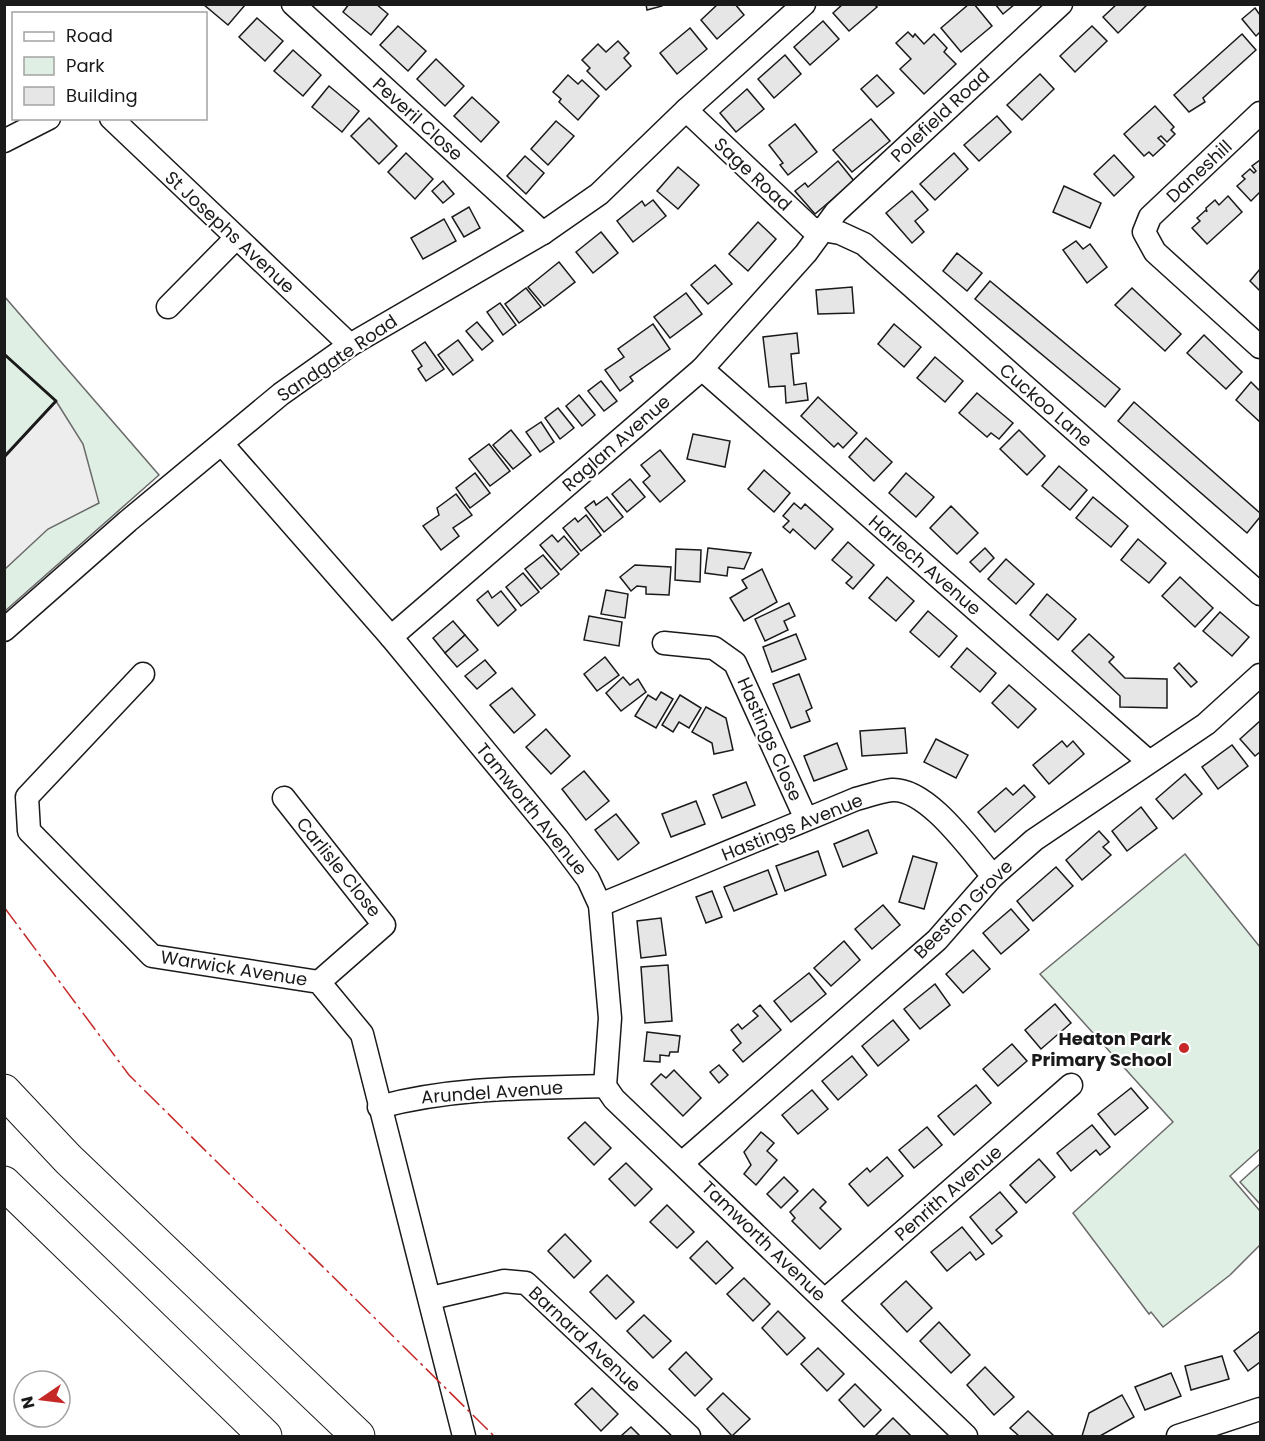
<svg xmlns="http://www.w3.org/2000/svg" width="1265" height="1441" font-family="Poppins,sans-serif">
<rect width="100%" height="100%" fill="#fff"/>
<!-- green -->
<g fill="#e0efe3" stroke="#6a6a6a" stroke-width="1.5">
<path d="M4 296 159 475 5 611H4Z"/>
<path d="M1185 854 1260 947V1149L1230 1176 1260 1211V1245L1230 1275 1163 1327 1151 1312 1149 1314 1073 1213 1173 1122 1040 974Z"/>
<path d="M1260 1164V1204L1240 1182Z"/>
</g>
<!-- parking -->
<path fill="#ededed" stroke="#6a6a6a" stroke-width="1.5" d="M56 401 83 444 99 503 48 529 5 569V457Z"/>
<!-- building -->
<g fill="#e6e6e6" stroke="#1a1a1a" stroke-width="1.5">
<path d="M203 4H245V5L228 25Z"/>
<path d="M349 4H376L388 14 371 35 343 12Z"/>
<path d="M646 4H662V6L647 10Z"/>
<path d="M718 4H735L744 15 717 39 701 20Z"/>
<path d="M843 4H874L877 7 849 31 833 13Z"/>
<path d="M969 4H974L992 26 961 52 941 28Z"/>
<path d="M995 4H1015L1003 14Z"/>
<path d="M1117 4H1148L1118 33 1103 17Z"/>
<path d="M1255 8 1260 15V32L1256 36 1242 19Z"/>
<path d="M257 18 283 41 265 61 239 37Z"/>
<path d="M823 21 839 39 810 65 794 47Z"/>
<path d="M398 26 426 51 408 71 380 45Z"/>
<path d="M1092 26 1107 41 1075 72 1060 56Z"/>
<path d="M690 28 707 49 677 74 660 53Z"/>
<path d="M908 32 913 37 915 34 924 44 934 34 947 48 944 52 956 64 924 94 900 69 911 59 896 43Z"/>
<path d="M1242 34 1256 50 1203 98 1205 102 1189 112 1174 95Z"/>
<path d="M618 41 629 53 624 58 631 66 606 90 587 71 590 68 582 60 598 44 606 52Z"/>
<path d="M293 50 321 75 303 96 274 71Z"/>
<path d="M785 55 801 74 774 98 758 79Z"/>
<path d="M436 59 464 86 445 106 417 79Z"/>
<path d="M1040 74 1054 89 1022 120 1007 105Z"/>
<path d="M568 75 578 84 582 80 599 96 578 120 559 102 561 99 553 92Z"/>
<path d="M877 75 894 93 877 107 861 89Z"/>
<path d="M329 86 359 111 342 132 312 107Z"/>
<path d="M747 89 764 109 736 132 720 113Z"/>
<path d="M472 97 499 122 481 142 454 116Z"/>
<path d="M1155 106 1174 127 1171 130 1175 134 1167 142 1161 136 1158 138 1165 145 1153 156 1149 152 1144 156 1124 134Z"/>
<path d="M997 116 1011 132 979 161 964 145Z"/>
<path d="M369 118 397 146 379 164 351 136Z"/>
<path d="M871 119 890 141 852 172 833 150Z"/>
<path d="M556 121 574 136 548 165 531 149Z"/>
<path d="M795 124 817 152 788 175 780 165 783 163 769 145Z"/>
<path d="M406 153 433 179 415 199 388 172Z"/>
<path d="M954 153 968 169 935 200 920 184Z"/>
<path d="M1114 155 1134 177 1114 196 1094 174Z"/>
<path d="M525 156 544 173 526 194 507 176Z"/>
<path d="M1260 160V192L1251 201 1237 186 1245 179 1242 176 1250 169 1254 173 1256 171 1252 166Z"/>
<path d="M838 161 854 181 815 214 795 191 805 183 808 187Z"/>
<path d="M678 167 699 185 678 209 657 191Z"/>
<path d="M443 181 454 194 443 203 432 191Z"/>
<path d="M1064 186 1101 203 1090 228 1053 212Z"/>
<path d="M912 191 928 210 915 221 924 232 912 243 886 213Z"/>
<path d="M1228 196 1242 212 1207 244 1192 228 1200 221 1197 218 1206 210 1207 212 1206 208 1215 200 1219 205Z"/>
<path d="M653 200 666 216 633 242 617 221 642 201 645 206Z"/>
<path d="M469 207 480 228 464 237 452 217Z"/>
<path d="M444 219 456 241 423 259 411 238Z"/>
<path d="M758 222 776 239 748 271 729 254Z"/>
<path d="M601 232 618 253 593 273 576 252Z"/>
<path d="M1076 241 1083 249 1090 244 1107 267 1087 283 1063 250Z"/>
<path d="M957 253 982 273 967 291 943 271Z"/>
<path d="M559 262 575 282 544 306 528 287Z"/>
<path d="M715 265 732 284 708 304 691 285Z"/>
<path d="M1260 269V291L1250 281Z"/>
<path d="M990 281 1120 389 1105 407 975 299Z"/>
<path d="M852 287 854 313 818 314 816 290Z"/>
<path d="M526 288 541 307 519 323 505 304Z"/>
<path d="M1132 288 1181 334 1165 351 1115 305Z"/>
<path d="M686 293 702 314 670 338 654 317Z"/>
<path d="M500 303 516 325 503 335 487 312Z"/>
<path d="M477 322 493 341 482 350 466 331Z"/>
<path d="M653 324 670 349 630 377 633 381 620 391 605 370 624 357 618 349Z"/>
<path d="M894 324 921 347 904 367 878 344Z"/>
<path d="M797 333 799 353 791 354 794 385 806 383 808 400 786 403 785 386 769 387 763 337Z"/>
<path d="M1204 335 1242 372 1226 389 1187 353Z"/>
<path d="M458 340 473 360 453 375 438 355Z"/>
<path d="M425 342 444 369 426 381 418 369 422 366 412 351Z"/>
<path d="M935 357 963 381 945 402 917 378Z"/>
<path d="M601 381 617 401 604 411 588 391Z"/>
<path d="M1251 382 1260 391V422L1236 400Z"/>
<path d="M977 393 1013 423 999 439 991 433 987 437 959 413Z"/>
<path d="M579 395 595 415 582 426 566 406Z"/>
<path d="M818 397 857 433 843 448 838 443 834 447 801 416Z"/>
<path d="M1134 402 1260 513V517L1247 533 1118 421Z"/>
<path d="M558 408 574 428 560 439 545 418Z"/>
<path d="M541 422 554 442 540 452 526 432Z"/>
<path d="M511 430 531 455 513 469 493 445Z"/>
<path d="M1019 430 1045 456 1027 475 1000 449Z"/>
<path d="M693 434 730 441 725 467 687 459Z"/>
<path d="M866 438 892 462 874 481 849 457Z"/>
<path d="M489 444 510 471 490 486 469 459Z"/>
<path d="M660 450 685 481 660 502 643 482 650 476 641 465Z"/>
<path d="M1059 466 1087 490 1070 510 1042 486Z"/>
<path d="M764 470 790 493 774 512 748 489Z"/>
<path d="M475 473 490 493 470 508 456 488Z"/>
<path d="M906 473 934 497 916 517 889 493Z"/>
<path d="M630 479 645 497 627 512 612 494Z"/>
<path d="M456 494 472 515 453 528 459 536 441 550 423 526 439 515 437 508Z"/>
<path d="M607 497 623 517 604 532 585 508 594 501 596 505Z"/>
<path d="M1093 497 1128 526 1111 547 1076 518Z"/>
<path d="M794 503 801 509 805 504 833 529 815 549 793 529 790 533 783 527 789 521 783 516Z"/>
<path d="M951 506 978 533 957 554 930 528Z"/>
<path d="M586 515 601 535 581 551 563 528 575 518 578 522Z"/>
<path d="M552 535 558 542 564 536 579 554 561 570 540 545Z"/>
<path d="M1138 539 1166 563 1149 583 1121 560Z"/>
<path d="M848 542 874 565 853 589 846 583 852 577 832 560Z"/>
<path d="M708 548 751 553 744 569 728 567 727 576 705 573Z"/>
<path d="M985 548 994 558 980 572 970 562Z"/>
<path d="M676 549 701 550 700 582 675 580Z"/>
<path d="M543 555 559 574 541 589 525 569Z"/>
<path d="M1006 559 1034 584 1016 604 988 579Z"/>
<path d="M635 565 671 567 669 595 646 594V587L637 586 631 591 620 577Z"/>
<path d="M762 569 777 602 744 621 730 598 747 588 742 580Z"/>
<path d="M523 573 539 592 521 606 506 587Z"/>
<path d="M887 577 914 601 896 621 869 598Z"/>
<path d="M1180 577 1213 608 1195 627 1162 596Z"/>
<path d="M606 590 628 594 625 618 601 614Z"/>
<path d="M488 591 492 598 501 591 516 610 498 626 477 600Z"/>
<path d="M1047 594 1076 619 1058 640 1030 615Z"/>
<path d="M789 603 795 616 784 621 788 630 765 641 755 619Z"/>
<path d="M928 611 957 636 939 657 910 632Z"/>
<path d="M1220 612 1249 637 1232 656 1203 631Z"/>
<path d="M589 616 622 622 619 646 584 640Z"/>
<path d="M453 621 465 635 445 653 433 638Z"/>
<path d="M796 634 806 659 772 672 763 647Z"/>
<path d="M1089 634 1114 657 1109 662 1125 678 1167 679V708L1120 707V696L1072 651Z"/>
<path d="M465 635 478 650 457 667 445 653Z"/>
<path d="M967 648 996 673 980 692 951 667Z"/>
<path d="M605 657 619 675 597 691 584 674Z"/>
<path d="M485 660 496 673 477 689 465 676Z"/>
<path d="M1179 663 1197 682 1191 687 1174 668Z"/>
<path d="M799 674 812 708 806 711 810 721 791 728 773 684Z"/>
<path d="M623 677 630 685 638 679 646 692 621 711 606 693Z"/>
<path d="M1009 685 1036 709 1018 728 992 703Z"/>
<path d="M512 688 535 715 514 733 490 705Z"/>
<path d="M661 692 673 699 656 728 635 716 648 695 656 700Z"/>
<path d="M680 695 701 708 689 728 679 722 673 732 662 725Z"/>
<path d="M706 707 726 718 733 750 714 754 712 743 692 732Z"/>
<path d="M1260 721V752L1255 756 1240 739Z"/>
<path d="M905 728 907 753 862 756 860 731Z"/>
<path d="M546 729 570 756 551 774 526 747Z"/>
<path d="M936 739 968 755 956 778 924 762Z"/>
<path d="M1062 741 1067 747 1073 741 1084 754 1049 784 1033 765Z"/>
<path d="M837 743 847 769 814 781 804 756Z"/>
<path d="M1232 745 1248 766 1218 789 1202 767Z"/>
<path d="M584 771 609 801 586 820 562 789Z"/>
<path d="M1185 774 1202 794 1173 819 1156 799Z"/>
<path d="M746 782 755 805 722 818 713 795Z"/>
<path d="M1024 785 1035 797 995 832 978 812 1006 788 1013 795Z"/>
<path d="M696 801 705 824 671 837 662 814Z"/>
<path d="M1141 807 1157 828 1127 851 1112 831Z"/>
<path d="M616 814 639 843 618 860 595 830Z"/>
<path d="M868 830 877 853 843 867 834 844Z"/>
<path d="M1099 831 1109 842 1103 847 1111 855 1082 880 1066 860Z"/>
<path d="M818 851 826 875 785 891 776 866Z"/>
<path d="M913 856 937 863 924 909 899 902Z"/>
<path d="M1056 867 1073 886 1033 921 1017 901Z"/>
<path d="M768 870 777 894 734 911 724 887Z"/>
<path d="M712 891 722 917 706 923 696 897Z"/>
<path d="M883 905 900 925 872 949 855 929Z"/>
<path d="M1011 909 1029 930 1001 954 983 933Z"/>
<path d="M661 918 666 955 641 958 637 921Z"/>
<path d="M844 941 860 960 831 986 814 968Z"/>
<path d="M973 950 990 969 963 993 946 974Z"/>
<path d="M668 965 672 1021 645 1023 641 967Z"/>
<path d="M809 973 826 994 791 1022 774 1001Z"/>
<path d="M935 984 950 1005 920 1029 904 1009Z"/>
<path d="M1055 1004 1071 1023 1041 1049 1025 1030Z"/>
<path d="M760 1005 781 1030 743 1062 733 1050 741 1043 731 1030 738 1024 742 1029 758 1016 753 1011Z"/>
<path d="M893 1020 909 1040 878 1066 862 1046Z"/>
<path d="M647 1032 680 1036 678 1052H670L669 1056 660 1055V1062L644 1061Z"/>
<path d="M1012 1044 1027 1061 998 1086 983 1069Z"/>
<path d="M852 1056 867 1075 838 1100 822 1081Z"/>
<path d="M719 1065 728 1075 719 1083 710 1072Z"/>
<path d="M674 1070 701 1098 683 1116 651 1084 661 1074 666 1078Z"/>
<path d="M976 1085 991 1103 954 1135 938 1116Z"/>
<path d="M1131 1088 1148 1108 1115 1135 1098 1114Z"/>
<path d="M812 1090 828 1109 798 1134 782 1115Z"/>
<path d="M585 1122 611 1148 594 1165 568 1138Z"/>
<path d="M1092 1125 1110 1147 1100 1155 1096 1150 1071 1171 1057 1153Z"/>
<path d="M927 1127 942 1145 914 1168 899 1150Z"/>
<path d="M761 1132 774 1143 767 1151 777 1160 756 1185 744 1174 751 1165 744 1152Z"/>
<path d="M887 1157 903 1176 868 1206 849 1184 867 1168 870 1172Z"/>
<path d="M1039 1159 1055 1177 1026 1203 1010 1185Z"/>
<path d="M626 1163 652 1189 635 1206 609 1179Z"/>
<path d="M784 1177 798 1191 781 1208 767 1194Z"/>
<path d="M813 1189 826 1202 820 1208 841 1229 820 1249 792 1221 795 1218 790 1212Z"/>
<path d="M1000 1192 1017 1212 996 1230 1002 1236 992 1244 970 1217Z"/>
<path d="M667 1205 694 1232 677 1248 650 1222Z"/>
<path d="M962 1227 984 1254 976 1260 970 1252 947 1271 931 1252Z"/>
<path d="M565 1234 591 1261 574 1278 548 1251Z"/>
<path d="M707 1241 733 1268 716 1284 690 1258Z"/>
<path d="M607 1275 634 1302 616 1319 590 1292Z"/>
<path d="M744 1278 770 1304 753 1321 727 1294Z"/>
<path d="M906 1281 932 1308 907 1332 881 1304Z"/>
<path d="M778 1311 805 1338 787 1355 762 1328Z"/>
<path d="M644 1315 671 1341 653 1358 627 1331Z"/>
<path d="M939 1322 970 1355 951 1373 920 1341Z"/>
<path d="M1260 1331V1362L1248 1371 1234 1351Z"/>
<path d="M818 1348 844 1374 827 1391 801 1364Z"/>
<path d="M686 1352 712 1379 695 1396 669 1369Z"/>
<path d="M1222 1356 1229 1379 1191 1390 1185 1366Z"/>
<path d="M985 1367 1014 1397 994 1415 967 1385Z"/>
<path d="M1171 1373 1181 1396 1145 1410 1135 1387Z"/>
<path d="M855 1384 881 1410 864 1427 839 1400Z"/>
<path d="M592 1388 618 1414 601 1431 575 1404Z"/>
<path d="M723 1393 750 1419 732 1436 707 1409Z"/>
<path d="M1122 1395 1134 1417 1100 1436H1082L1089 1413Z"/>
<path d="M1028 1411 1054 1436H1019L1010 1428Z"/>
<path d="M893 1418 911 1436H878L876 1435Z"/>
<path d="M631 1427 640 1436H621Z"/>
</g>
<g fill="none" stroke-linecap="round" stroke-linejoin="round">
<!-- minor casing -->
<g stroke="#1a1a1a" stroke-width="25">
<g id="minor">
<path d="M293 4 543 233"/>
<path d="M686 110 811 228 840 233 864 244 1260 594"/>
<path d="M1260 113 1150 217 1144 232 1155 252 1260 347"/>
<path d="M111 118 350 345"/>
<path d="M4 141 49 118"/>
<path d="M168 307 236 238"/>
<path d="M702 369 1148 761"/>
<path d="M222 444 391 637 557 838 588 879 600 905 610 1018 605 1086 614 1099 966 1436"/>
<path d="M4 630 128 521 281 394 350 345 543 233 599 194 686 110 804 4"/>
<path d="M391 637 702 369 806 253 836 212 1061 4"/>
<path d="M664 643 714 648 735 663 806 819"/>
<path d="M143 674 27 797 29 831 152 956 319 982 362 1034 464 1436"/>
<path d="M284 798 384 925 319 982"/>
<path d="M600 905 856 799C868 796 881 791 892 790 928 788 971 851 993 876"/>
<path d="M379 1107C453 1087 529 1088 605 1086"/>
<path d="M682 1163 937 940 993 876 1034 840 1206 724 1260 675"/>
<path d="M431 1298 504 1281 526 1283 689 1436"/>
<path d="M825 1300 1071 1085"/>
<path d="M1178 1436 1260 1409"/>
</g>
</g>
<!-- highway casing -->
<g stroke="#1a1a1a" stroke-width="35">
<g id="highway">
<path d="M4 1091 68 1159 358 1436"/>
<path d="M4 1183 265 1436"/>
</g>
</g>
<!-- minor -->
<use href="#minor" stroke="#fff" stroke-width="22"/>
<!-- highway -->
<use href="#highway" stroke="#fff" stroke-width="33"/>
<!-- wall -->
<path stroke="#1a1a1a" stroke-width="3" d="M4 354 56 401 4 457"/>
<!-- power -->
<path stroke="#c62828" stroke-width="1.5" stroke-dasharray="21 4.5 3 4.5" stroke-linecap="butt" d="M4 907 129 1075 494 1436"/>
</g>
<!-- markers -->
<circle fill="#c62828" stroke="#fff" stroke-width="2" cx="1184" cy="1048" r="6"/>
<g text-anchor="middle" dominant-baseline="central" stroke-width="4.5" stroke-linejoin="round" paint-order="stroke">
<!-- street labels -->
<g font-size="18" fill="#1a1a1a" stroke="#fff">
<text transform="translate(940 115) rotate(-43)">Polefield Road</text>
<text transform="translate(418 119) rotate(42)">Peveril Close</text>
<text transform="translate(1199 171) rotate(-43)">Daneshill</text>
<text transform="translate(753 174) rotate(43)">Sage Road</text>
<text transform="translate(230 232) rotate(43)">St Josephs Avenue</text>
<text transform="translate(337 358) rotate(-34)">Sandgate Road</text>
<text transform="translate(1046 405) rotate(41)">Cuckoo Lane</text>
<text transform="translate(616 443) rotate(-41)">Raglan Avenue</text>
<text transform="translate(925 565) rotate(41)">Harlech Avenue</text>
<text transform="translate(770 739) rotate(66)">Hastings Close</text>
<text transform="translate(532 809) rotate(51)">Tamworth Avenue</text>
<text transform="translate(792 827) rotate(-22)">Hastings Avenue</text>
<text transform="translate(339 867) rotate(51)">Carlisle Close</text>
<text transform="translate(963 909) rotate(-45)">Beeston Grove</text>
<text transform="translate(234 968) rotate(9)">Warwick Avenue</text>
<text transform="translate(492 1092) rotate(-4)">Arundel Avenue</text>
<text transform="translate(948 1193) rotate(-41)">Penrith Avenue</text>
<text transform="translate(764 1241) rotate(44)">Tamworth Avenue</text>
<text transform="translate(585 1339) rotate(43)">Barnard Avenue</text>
</g>
<!-- poi labels -->
<g font-size="18" font-weight="bold" fill="#1a1a1a" stroke="#fff" text-anchor="end">
<text x="1172" y="1038">Heaton Park<tspan x="1172" dy="21">Primary School</tspan></text>
</g>
</g>
<!-- border -->
<rect width="1265" height="1441" fill="none" stroke="#1a1a1a" stroke-width="12"/>
<!-- legend -->
<rect x="12" y="12" width="195" height="108" fill="#ffffff" stroke="#a3a3a3" stroke-width="1.5"/>
<rect x="24" y="32" width="30" height="9" fill="#ffffff" stroke="#a3a3a3" stroke-width="1.5"/>
<text x="66" y="42" font-size="18" fill="#1a1a1a">Road</text>
<rect x="24" y="57" width="30" height="18" fill="#e0efe3" stroke="#a3a3a3" stroke-width="1.5"/>
<text x="66" y="72" font-size="18" fill="#1a1a1a">Park</text>
<rect x="24" y="87" width="30" height="18" fill="#e6e6e6" stroke="#a3a3a3" stroke-width="1.5"/>
<text x="66" y="102" font-size="18" fill="#1a1a1a">Building</text>
<!-- north arrow -->
<g transform="translate(42 1399) rotate(256)"><circle r="28" fill="#ffffff" stroke="#a3a3a3" stroke-width="1.5"/>
<path d="M0-4.5L10 22L0 15L-10 22Z" fill="#c62828"/>
<text y="-9" font-size="16" font-weight="bold" text-anchor="middle" fill="#1a1a1a">N</text>
</g>
</svg>
